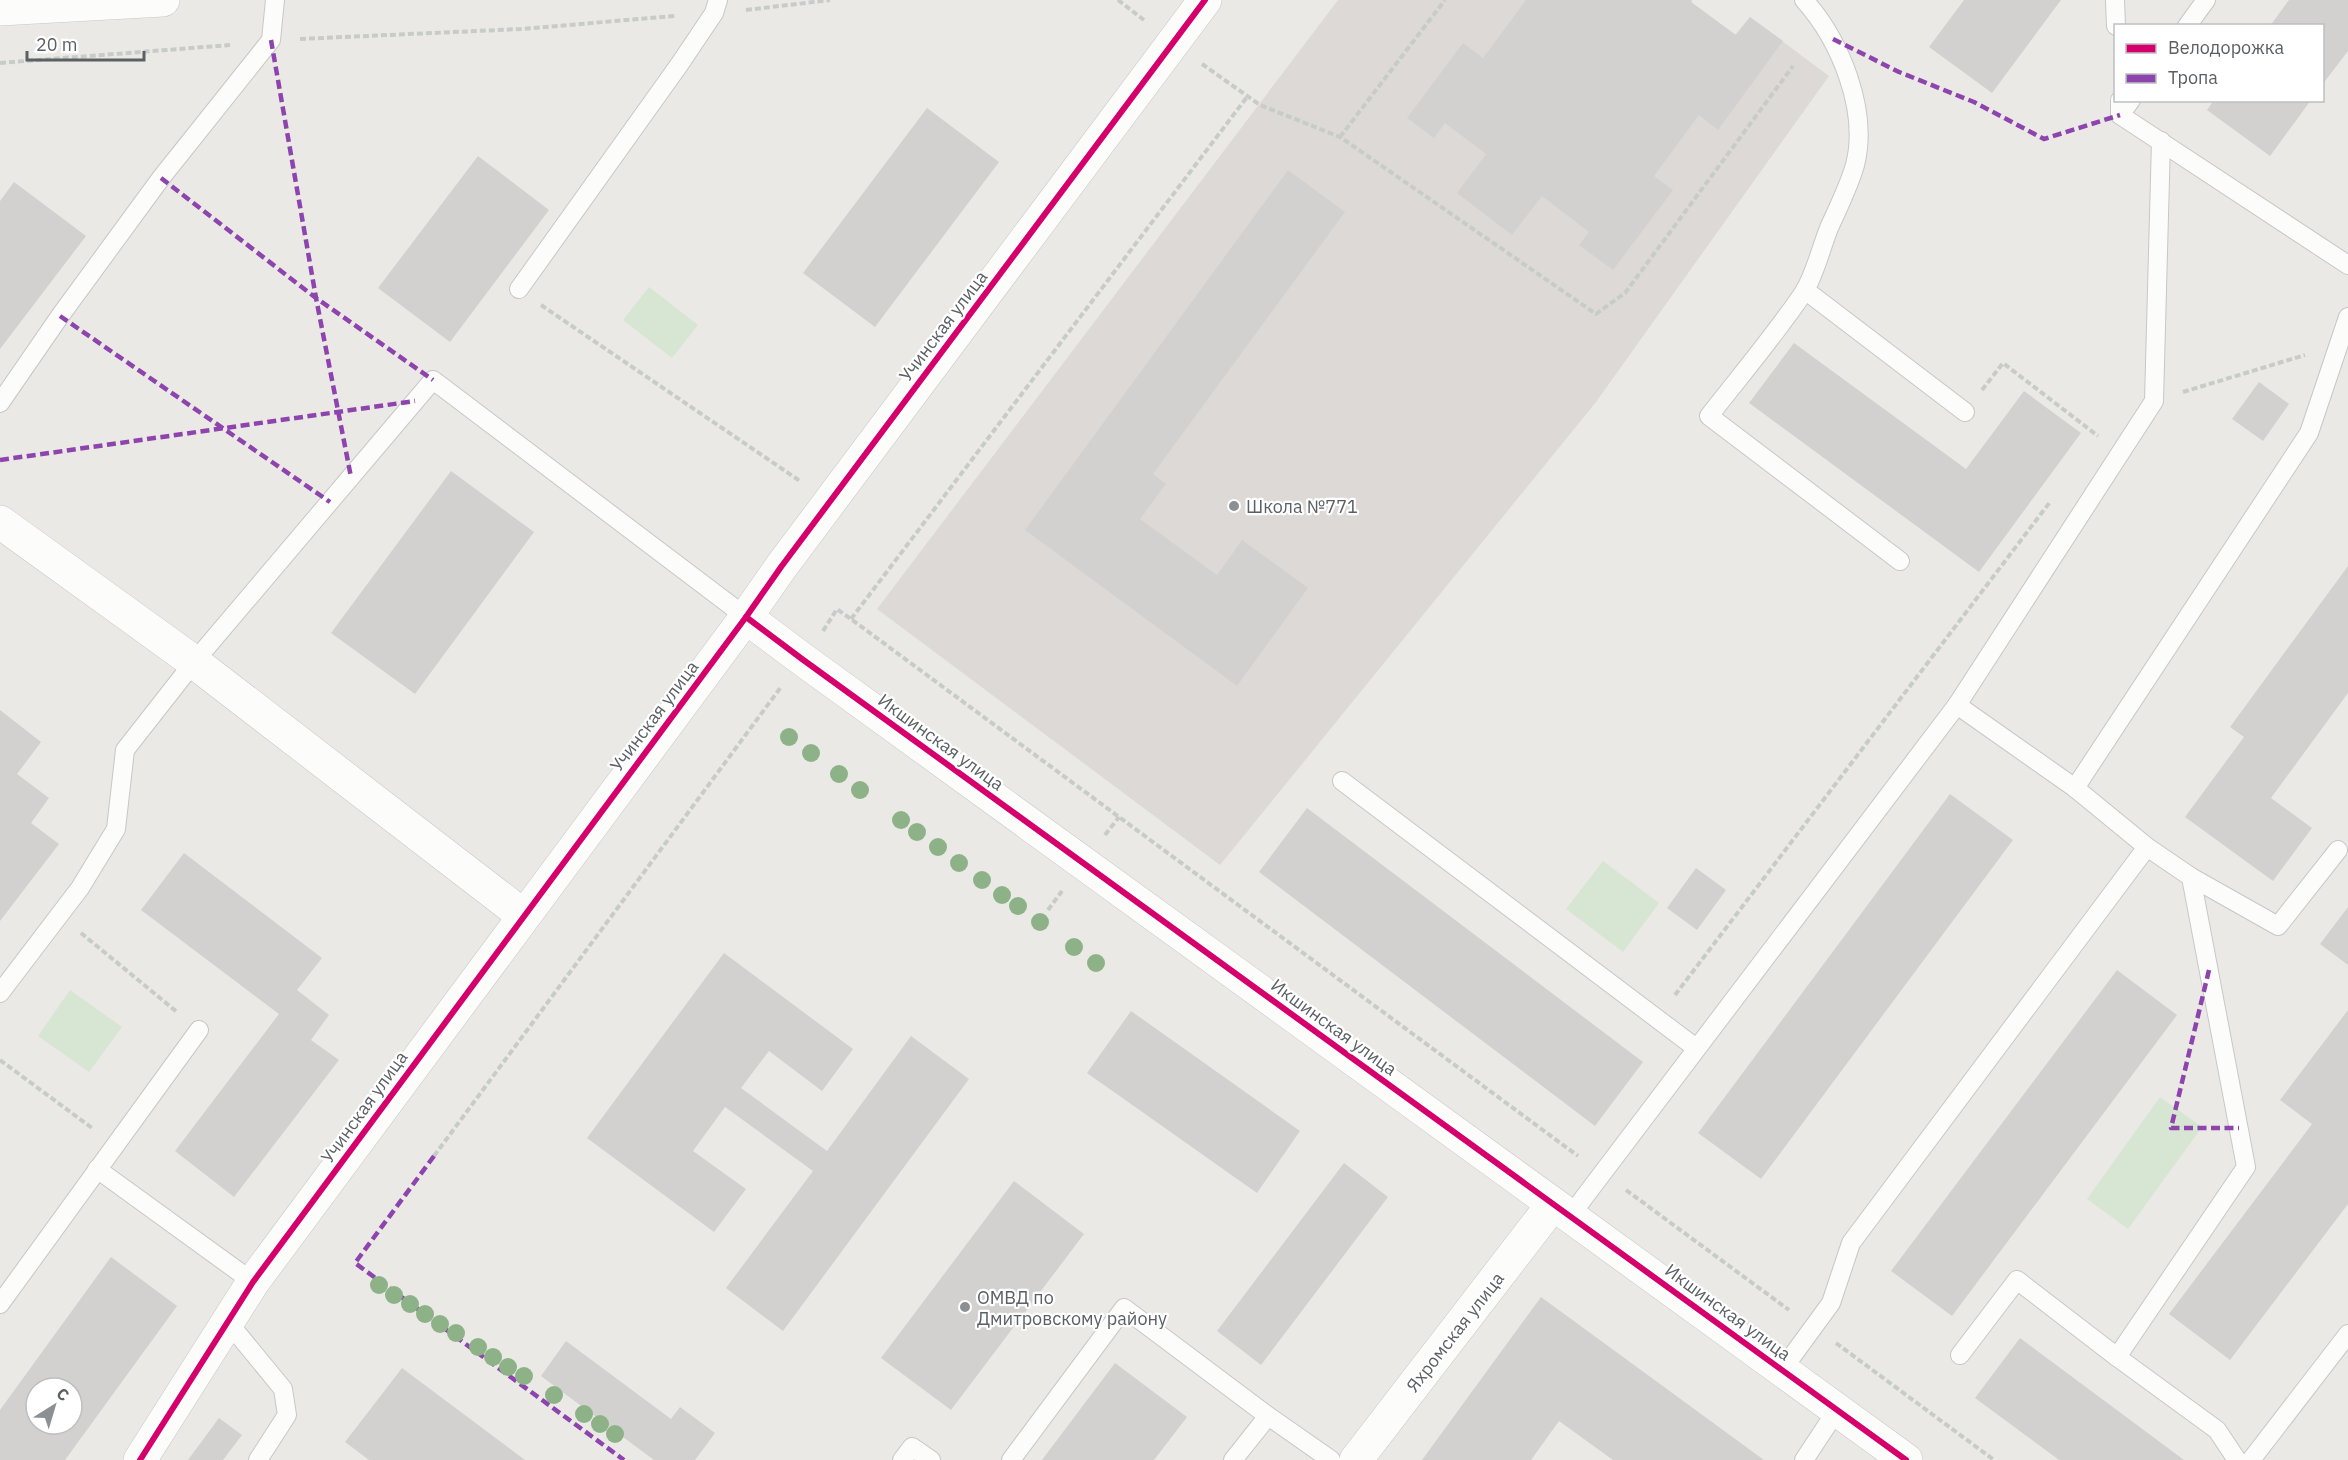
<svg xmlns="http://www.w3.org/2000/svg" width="2348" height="1460" font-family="'IBM Plex Sans',sans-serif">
<rect width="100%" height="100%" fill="#ebe9e6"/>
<!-- education -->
<path fill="#ddd9d6" d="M1338 0H1692L1691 2 1735 35 1750 17 1829 76 1596 402 1220 865 877 609Z"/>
<!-- green -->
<g fill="#d7e6d2">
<path d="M649 287 698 325 672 358 623 320Z"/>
<path d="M1603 861 1659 903 1623 952 1566 909Z"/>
<path d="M70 990 122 1027 89 1072 38 1036Z"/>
<path d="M2160 1097 2202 1127 2128 1229 2087 1199Z"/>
</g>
<!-- building -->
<g fill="#d3d1d0" fill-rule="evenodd">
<path d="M1526 0H1692L1691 2 1736 35 1750 17 1783 41 1718 130 1699 115 1654 176 1673 190 1613 270 1579 245 1589 232 1542 196 1512 235 1457 193 1486 154 1445 123 1434 138 1407 118 1463 43 1483 58Z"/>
<path d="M1964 0H2061L1992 93 1929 47Z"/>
<path d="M2289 0H2348V51L2322 85V26H2270Z"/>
<path d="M2214 100H2311L2270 156 2207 110Z"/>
<path d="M927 108 999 162 875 327 803 273Z"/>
<path d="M478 156 549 210 450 342 378 288Z"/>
<path d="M1288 170 1345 212 1153 474 1166 484 1140 519 1217 575 1242 540 1308 588 1237 686 1025 530Z"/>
<path d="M14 182 86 236 0 349V201Z"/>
<path d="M1794 343 1966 469 2024 391 2081 433 1979 572 1749 403Z"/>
<path d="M2259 382 2289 404 2263 441 2232 419Z"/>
<path d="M451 471 534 532 415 694 331 633Z"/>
<path d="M2348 566V693L2271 798 2312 828 2273 881 2185 817 2244 737 2230 727Z"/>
<path d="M0 710 41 742 17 774 49 798 31 823 59 844 0 921Z"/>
<path d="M1950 794 2013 840 1761 1179 1698 1133Z"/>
<path d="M1307 808 1643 1062 1595 1126 1259 872Z"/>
<path d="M184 853 322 958 297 990 329 1015 311 1040 339 1060 234 1197 175 1151 279 1014 141 910Z"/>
<path d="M1696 868 1726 890 1697 930 1667 908Z"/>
<path d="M2348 907V965L2320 944Z"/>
<path d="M724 953 853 1049 822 1091 769 1051 741 1088 827 1151 911 1036 969 1079 783 1331 726 1288 813 1171 725 1107 693 1151 746 1189 714 1232 587 1138Z"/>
<path d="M2117 970 2177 1015 1952 1316 1891 1271Z"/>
<path d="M2348 1010V1204L2230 1360 2169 1314 2312 1124 2280 1100Z"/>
<path d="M1131 1011 1300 1131 1257 1193 1087 1073Z"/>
<path d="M1344 1163 1388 1197 1261 1365 1217 1331Z"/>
<path d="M1014 1181 1084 1234 951 1410 881 1358Z"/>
<path d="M111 1257 177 1306 65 1460H0V1410ZM36 1388H72V1424H36Z"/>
<path d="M1541 1297 1764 1460H1613L1559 1421 1531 1460H1422Z"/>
<path d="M2020 1338 2137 1425 2184 1460H2059L1975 1398Z"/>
<path d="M566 1341 671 1419 680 1407 715 1433 695 1460H654L541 1376Z"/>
<path d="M1115 1363 1187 1417 1154 1460H1042Z"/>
<path d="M402 1368 525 1460H369L345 1442Z"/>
<path d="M219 1418 242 1435 223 1460H188Z"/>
</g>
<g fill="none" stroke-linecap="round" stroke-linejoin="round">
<!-- lane casing -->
<g stroke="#c7c7c7" stroke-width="20">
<g id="lane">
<path d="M1804 0C1840 40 1869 110 1855 165 1849 186 1838 208 1829 228 1821 248 1815 274 1804 292 1775 335 1741 375 1709 416L1900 561"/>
<path d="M2115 0 2116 26"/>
<path d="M2187 26 2206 0"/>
<path d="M2120 100V115L2131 100"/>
<path d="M2120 115 2348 265"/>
<path d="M519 289 679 65 714 13 718 0"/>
<path d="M1805 290 1965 412"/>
<path d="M0 403 60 316 161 178 271 40 275 0"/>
<path d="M1957 705 2154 401 2161 141"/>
<path d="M1342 781 1696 1048"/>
<path d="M2075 788 2309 433 2348 317"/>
<path d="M2191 877 2278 926 2338 850"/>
<path d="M0 993 80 888 116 829 125 750 194 662 433 380 746 617"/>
<path d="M97 1169 253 1282"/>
<path d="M1570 1216 1957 705 2075 788 2147 847 2191 877 2246 1167 2117 1357 2217 1430 2237 1460"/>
<path d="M0 1304 199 1030"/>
<path d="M228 1322 283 1389 287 1415 258 1460"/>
<path d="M1960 1355 2017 1280 2117 1357"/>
<path d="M1782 1370 1831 1303 1851 1243 2147 847"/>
<path d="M902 1460 912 1447 931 1460"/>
<path d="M1011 1460 1124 1308 1268 1416 1331 1460"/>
<path d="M1233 1460 1268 1416"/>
<path d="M1804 1460 1837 1410"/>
<path d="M2251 1460 2348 1334"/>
</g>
</g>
<!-- street casing -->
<g stroke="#c7c7c7" stroke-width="34">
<g id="street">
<path d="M0 522 194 662 524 916"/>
<path d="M746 617 802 659 1906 1460"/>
<path d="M140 1460 253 1282 746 617 781 567 1205 0"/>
<path d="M1356 1460 1553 1204"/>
</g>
</g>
<!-- secondary casing -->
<g stroke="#c6c7c7" stroke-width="34">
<path id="secondary" d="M0 9 163 0"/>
</g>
<!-- path -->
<g stroke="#c7ccc9" stroke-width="4" stroke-dasharray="6 3" stroke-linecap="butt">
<path d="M1118 0 1144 20"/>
<path d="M746 10 830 0"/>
<path d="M300 39 521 29 675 16"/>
<path d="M0 63 230 45"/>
<path d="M1202 64 1260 105 1340 137 1596 314 1625 293 1793 66"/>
<path d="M1340 137 1445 0"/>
<path d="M541 305 800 481"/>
<path d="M1982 390 2003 363 2098 436"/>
<path d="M2183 392 2305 355"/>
<path d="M851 619 1247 97"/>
<path d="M823 631 837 609 851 619 1578 1156"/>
<path d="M1105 835 1119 817"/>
<path d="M1048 910 1062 891"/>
<path d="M81 933 177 1012"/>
<path d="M1675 995 2050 502"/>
<path d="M0 1060 92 1128"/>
<path d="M434 1156 781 687"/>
<path d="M1626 1190 1789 1310"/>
<path d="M1836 1343 1994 1460"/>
</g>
<!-- lane -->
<use href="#lane" stroke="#fcfcfb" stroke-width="18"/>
<!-- street -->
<use href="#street" stroke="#fcfcfb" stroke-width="33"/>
<!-- secondary -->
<use href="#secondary" stroke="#fcfcfb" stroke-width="33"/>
<!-- quiet -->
<g stroke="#8e44ad" stroke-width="4.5" stroke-dasharray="9 4.5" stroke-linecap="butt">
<path d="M1833 39 1899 72 1974 102 2044 139 2120 115"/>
<path d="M271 40 316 298 351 477"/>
<path d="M161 178 316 298 433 380"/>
<path d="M60 316 330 502"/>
<path d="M0 460 415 401"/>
<path d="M2209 970 2171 1128H2239"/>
<path d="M434 1156 355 1263 624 1460"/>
</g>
<!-- cycleway casing -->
<g stroke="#fff" stroke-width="10">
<g id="cycleway">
<path d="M746 617 802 659 1906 1460"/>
<path d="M140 1460 253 1282 746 617 781 567 1205 0"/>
</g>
</g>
<!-- cycleway -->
<use href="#cycleway" stroke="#d6006c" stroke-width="6"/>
</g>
<!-- trees -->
<g fill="#8db287">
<circle cx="789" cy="737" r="9"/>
<circle cx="811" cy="753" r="9"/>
<circle cx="839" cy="774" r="9"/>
<circle cx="860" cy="790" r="9"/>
<circle cx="901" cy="820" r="9"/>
<circle cx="917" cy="832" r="9"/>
<circle cx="938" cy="847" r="9"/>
<circle cx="959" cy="863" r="9"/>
<circle cx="982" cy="880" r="9"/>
<circle cx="1002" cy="895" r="9"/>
<circle cx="1018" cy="906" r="9"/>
<circle cx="1040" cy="922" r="9"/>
<circle cx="1074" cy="947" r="9"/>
<circle cx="1096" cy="963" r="9"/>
<circle cx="379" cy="1285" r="9"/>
<circle cx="394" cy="1295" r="9"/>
<circle cx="410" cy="1304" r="9"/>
<circle cx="425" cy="1314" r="9"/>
<circle cx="440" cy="1324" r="9"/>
<circle cx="456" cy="1333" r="9"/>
<circle cx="478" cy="1347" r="9"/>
<circle cx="493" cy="1357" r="9"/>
<circle cx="508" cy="1367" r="9"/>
<circle cx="524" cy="1376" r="9"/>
<circle cx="554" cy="1395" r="9"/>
<circle cx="584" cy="1414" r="9"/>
<circle cx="600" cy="1424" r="9"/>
<circle cx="615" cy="1434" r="9"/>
</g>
<!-- markers -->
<g fill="#8d9092" stroke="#fff" stroke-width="2">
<circle cx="1234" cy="506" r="6"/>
<circle cx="965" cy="1307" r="6"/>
</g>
<g text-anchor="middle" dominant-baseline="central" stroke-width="4.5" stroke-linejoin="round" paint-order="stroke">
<!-- street labels -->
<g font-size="18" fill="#5b6064" stroke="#fff">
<text transform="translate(943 326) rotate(-53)">Учинская улица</text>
<text transform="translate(654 716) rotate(-53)">Учинская улица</text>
<text transform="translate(941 742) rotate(36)">Икшинская улица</text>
<text transform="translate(1334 1027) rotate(36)">Икшинская улица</text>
<text transform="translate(364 1107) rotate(-54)">Учинская улица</text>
<text transform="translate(1728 1312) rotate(36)">Икшинская улица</text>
<text transform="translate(1455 1332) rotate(-52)">Яхромская улица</text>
</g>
<!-- poi labels -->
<g font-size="18" fill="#5b6064" stroke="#fff" text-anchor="start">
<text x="1246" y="506">Школа №771</text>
<text x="977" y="1297">ОМВД по<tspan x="977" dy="21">Дмитровскому району</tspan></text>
</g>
</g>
<!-- legend -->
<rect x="2114" y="24" width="210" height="78" fill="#ffffff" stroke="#bdbfc1" stroke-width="1.5"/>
<rect x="2126" y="44" width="30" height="9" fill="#d6006c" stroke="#bdbfc1" stroke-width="1.5"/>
<text x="2168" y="54" font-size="18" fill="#5b6064">Велодорожка</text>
<rect x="2126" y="74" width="30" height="9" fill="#8e44ad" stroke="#bdbfc1" stroke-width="1.5"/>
<text x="2168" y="84" font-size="18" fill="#5b6064">Тропа</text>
<!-- north arrow -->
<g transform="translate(54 1406) rotate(37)"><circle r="28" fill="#ffffff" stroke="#bdbfc1" stroke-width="1.5"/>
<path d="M0-4.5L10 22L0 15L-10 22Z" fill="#8d9092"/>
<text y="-9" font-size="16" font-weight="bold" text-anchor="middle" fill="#5b6064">С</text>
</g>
<!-- scale -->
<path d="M27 51v9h117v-9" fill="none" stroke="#5b6064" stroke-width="3"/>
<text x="36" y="51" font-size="18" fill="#5b6064" stroke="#ffffff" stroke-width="4.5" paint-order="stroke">20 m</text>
</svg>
